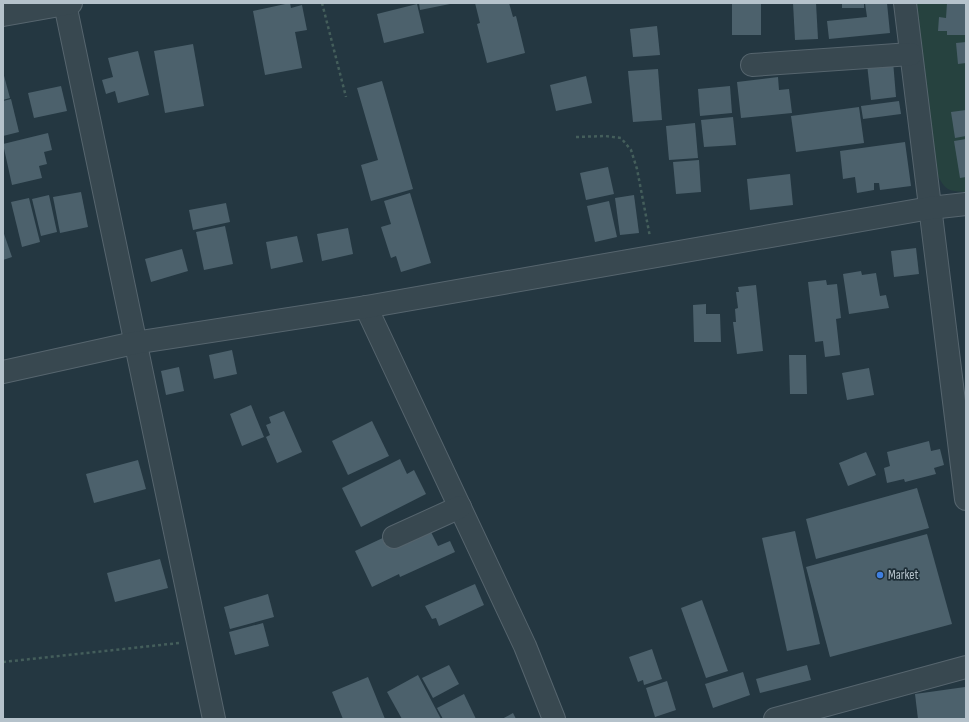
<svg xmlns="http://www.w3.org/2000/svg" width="969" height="722" font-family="'Sofia Sans Condensed',sans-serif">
<rect width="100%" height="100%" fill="#243741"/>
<!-- green -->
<path fill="#26423f" d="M914 3H966V192C949 191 946 191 938 176Z"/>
<!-- building -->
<g fill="#4c616c">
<path d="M290 3 291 8 302 5 307 30 295 32 302 68 265 75 253 11Z"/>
<path d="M419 3H450V4L420 10Z"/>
<path d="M475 3H509L513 17 516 16 525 53 487 63 477 24 480 23Z"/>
<rect x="732" y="3" width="29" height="32"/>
<path d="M793 3H816L818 39 795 40Z"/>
<rect x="842" y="3" width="22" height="5"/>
<path d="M865 3H887L890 33 829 39 827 21 867 17Z"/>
<path d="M947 3H966V35H947V31H938L939 17 946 18Z"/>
<path d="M417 4 424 33 384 43 377 14Z"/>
<path d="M657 26 660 55 633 57 630 29Z"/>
<path d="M966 42V63L958 64 956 43Z"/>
<path d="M193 44 204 106 165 113 154 51Z"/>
<path d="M138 51 149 95 118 103 115 91 106 94 102 80 113 77 108 58Z"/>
<path d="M893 61 896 97 871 100 867 64Z"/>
<path d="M658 69 662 120 633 122 628 71Z"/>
<path d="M3 72 10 98 3 100Z"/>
<path d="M586 76 592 103 556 111 550 85Z"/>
<path d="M778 77 779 90 789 89 792 113 741 118 737 82Z"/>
<path d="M382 81 413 189 371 201 361 165 378 160 357 88Z"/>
<path d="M61 86 67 111 34 118 28 93Z"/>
<path d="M730 86 732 113 700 116 698 89Z"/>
<path d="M11 99 19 132 3 136V101Z"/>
<path d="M899 101 901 114 863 119 861 106Z"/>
<path d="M859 107 864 143 796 152 791 116Z"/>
<path d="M966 110V136L955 138 951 112Z"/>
<path d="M733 117 736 145 704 147 701 120Z"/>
<path d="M695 123 698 158 669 160 666 126Z"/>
<path d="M48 133 52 150 44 152 47 164 39 166 42 178 12 185 3 144Z"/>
<path d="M966 139V177L960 178 954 141Z"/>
<path d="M905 142 911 186 880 190 879 183H874V190L857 193 855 177 843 179 840 151Z"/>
<path d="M699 160 701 192 676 194 673 162Z"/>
<path d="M608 167 614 194 586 200 580 173Z"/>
<path d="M790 174 793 205 750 210 747 179Z"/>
<path d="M81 192 88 227 60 233 53 197Z"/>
<path d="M410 193 431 263 401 272 396 256 391 258 381 227 391 224 384 201Z"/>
<path d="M49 195 57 232 41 236 32 199Z"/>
<path d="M634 195 639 233 620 235 615 198Z"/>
<path d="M29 198 40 242 22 247 11 202Z"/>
<path d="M609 201 617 237 595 242 587 206Z"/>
<path d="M226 203 230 222 193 230 189 210Z"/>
<path d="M225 226 233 264 204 270 196 232Z"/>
<path d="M348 228 353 254 322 261 317 234Z"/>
<path d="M3 231 12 257 3 260Z"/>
<path d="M297 236 303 262 271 269 266 242Z"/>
<path d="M916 248 919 274 894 277 891 251Z"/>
<path d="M182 249 188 271 151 282 145 259Z"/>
<path d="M861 271 862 275 876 273 880 296 886 295 889 308 849 314 843 274Z"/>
<path d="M826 280 827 285 837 284 841 318 836 319 840 355 825 357 823 341 815 342 808 282Z"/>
<path d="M756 285 763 351 737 354 733 322H736L735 309 738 308 736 292H739L738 287Z"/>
<path d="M706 304V314H720L721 342H694L693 305Z"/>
<path d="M232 350 237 374 214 379 209 355Z"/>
<path d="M789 355H806L807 394H790Z"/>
<path d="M179 367 184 391 166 395 161 371Z"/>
<path d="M869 368 874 395 847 400 842 373Z"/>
<path d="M251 405 264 437 242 446 230 414Z"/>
<path d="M284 411 302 452 277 463 266 437 270 435 266 425 271 423 269 417Z"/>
<path d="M372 421 389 456 348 475 332 441Z"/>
<path d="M929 441 931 451 940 449 944 465 934 468 936 474 905 482 904 479 887 483 884 468 890 466 887 452Z"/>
<path d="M866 452 876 475 848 486 839 463Z"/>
<path d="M400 459 407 474 414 470 426 494 361 527 342 488Z"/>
<path d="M138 460 146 489 94 503 86 474Z"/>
<path d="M917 488 929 528 816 559 806 519Z"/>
<path d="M429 528 438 546 450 541 455 552 400 577 399 574 372 587 355 551 387 536Z"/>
<path d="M795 531 820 644 787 651 762 538Z"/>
<path d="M927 534 952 624 830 657 806 567Z"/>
<path d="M160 559 168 588 115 602 107 573Z"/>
<path d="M475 584 484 605 439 626 436 618 432 619 425 606Z"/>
<path d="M268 594 274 617 230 629 224 607Z"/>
<path d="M702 600 728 671 706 678 681 608Z"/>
<path d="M263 623 269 646 235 655 229 632Z"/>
<path d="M652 649 662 679 644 685 643 680 638 682 629 657Z"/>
<path d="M449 665 459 684 433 698 422 678Z"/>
<path d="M807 665 811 680 760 693 756 679Z"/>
<path d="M743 672 750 695 713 708 705 684Z"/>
<path d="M418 675 441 719H402L387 692Z"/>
<path d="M368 677 385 719H343L332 692Z"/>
<path d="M667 681 676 710 655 717 646 688Z"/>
<path d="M965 687 966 719H918L915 694Z"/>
<path d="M464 694 476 719H443L437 708Z"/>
<path d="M513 713 516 719H502Z"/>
</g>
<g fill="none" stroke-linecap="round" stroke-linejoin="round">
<!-- minor casing -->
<g stroke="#56656e" stroke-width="24">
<g id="minor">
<path d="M905 3 966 499"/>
<path d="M65 4 214 719"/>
<path d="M3 15 71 3"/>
<path d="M752 65 911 54"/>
<path d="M366 307 525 646 554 719"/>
<path d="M3 372 134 343 366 307 930 208 966 204"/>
<path d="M394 537 460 507"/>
<path d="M775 719 966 667"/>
</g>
</g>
<!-- path -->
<g stroke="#445e5b" stroke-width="2.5" stroke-dasharray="3 3" stroke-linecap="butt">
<path d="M322 3 346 97"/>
<path d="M576 137 605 136 621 138 631 150 637 169 650 237"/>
<path d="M3 662 179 643"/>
</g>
<!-- minor -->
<use href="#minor" stroke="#384850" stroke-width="22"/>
</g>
<!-- markers -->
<circle fill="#3f7fe0" stroke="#1d2d36" stroke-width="1.5" cx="880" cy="575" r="4"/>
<g text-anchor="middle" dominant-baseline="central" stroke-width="3.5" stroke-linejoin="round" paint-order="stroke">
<!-- poi labels -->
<g font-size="13" fill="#b5c2cb" stroke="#1d2d36" text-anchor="start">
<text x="888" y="575">Market</text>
</g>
</g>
<!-- border -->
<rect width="969" height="722" fill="none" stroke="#b5c2cb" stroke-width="8"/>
</svg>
